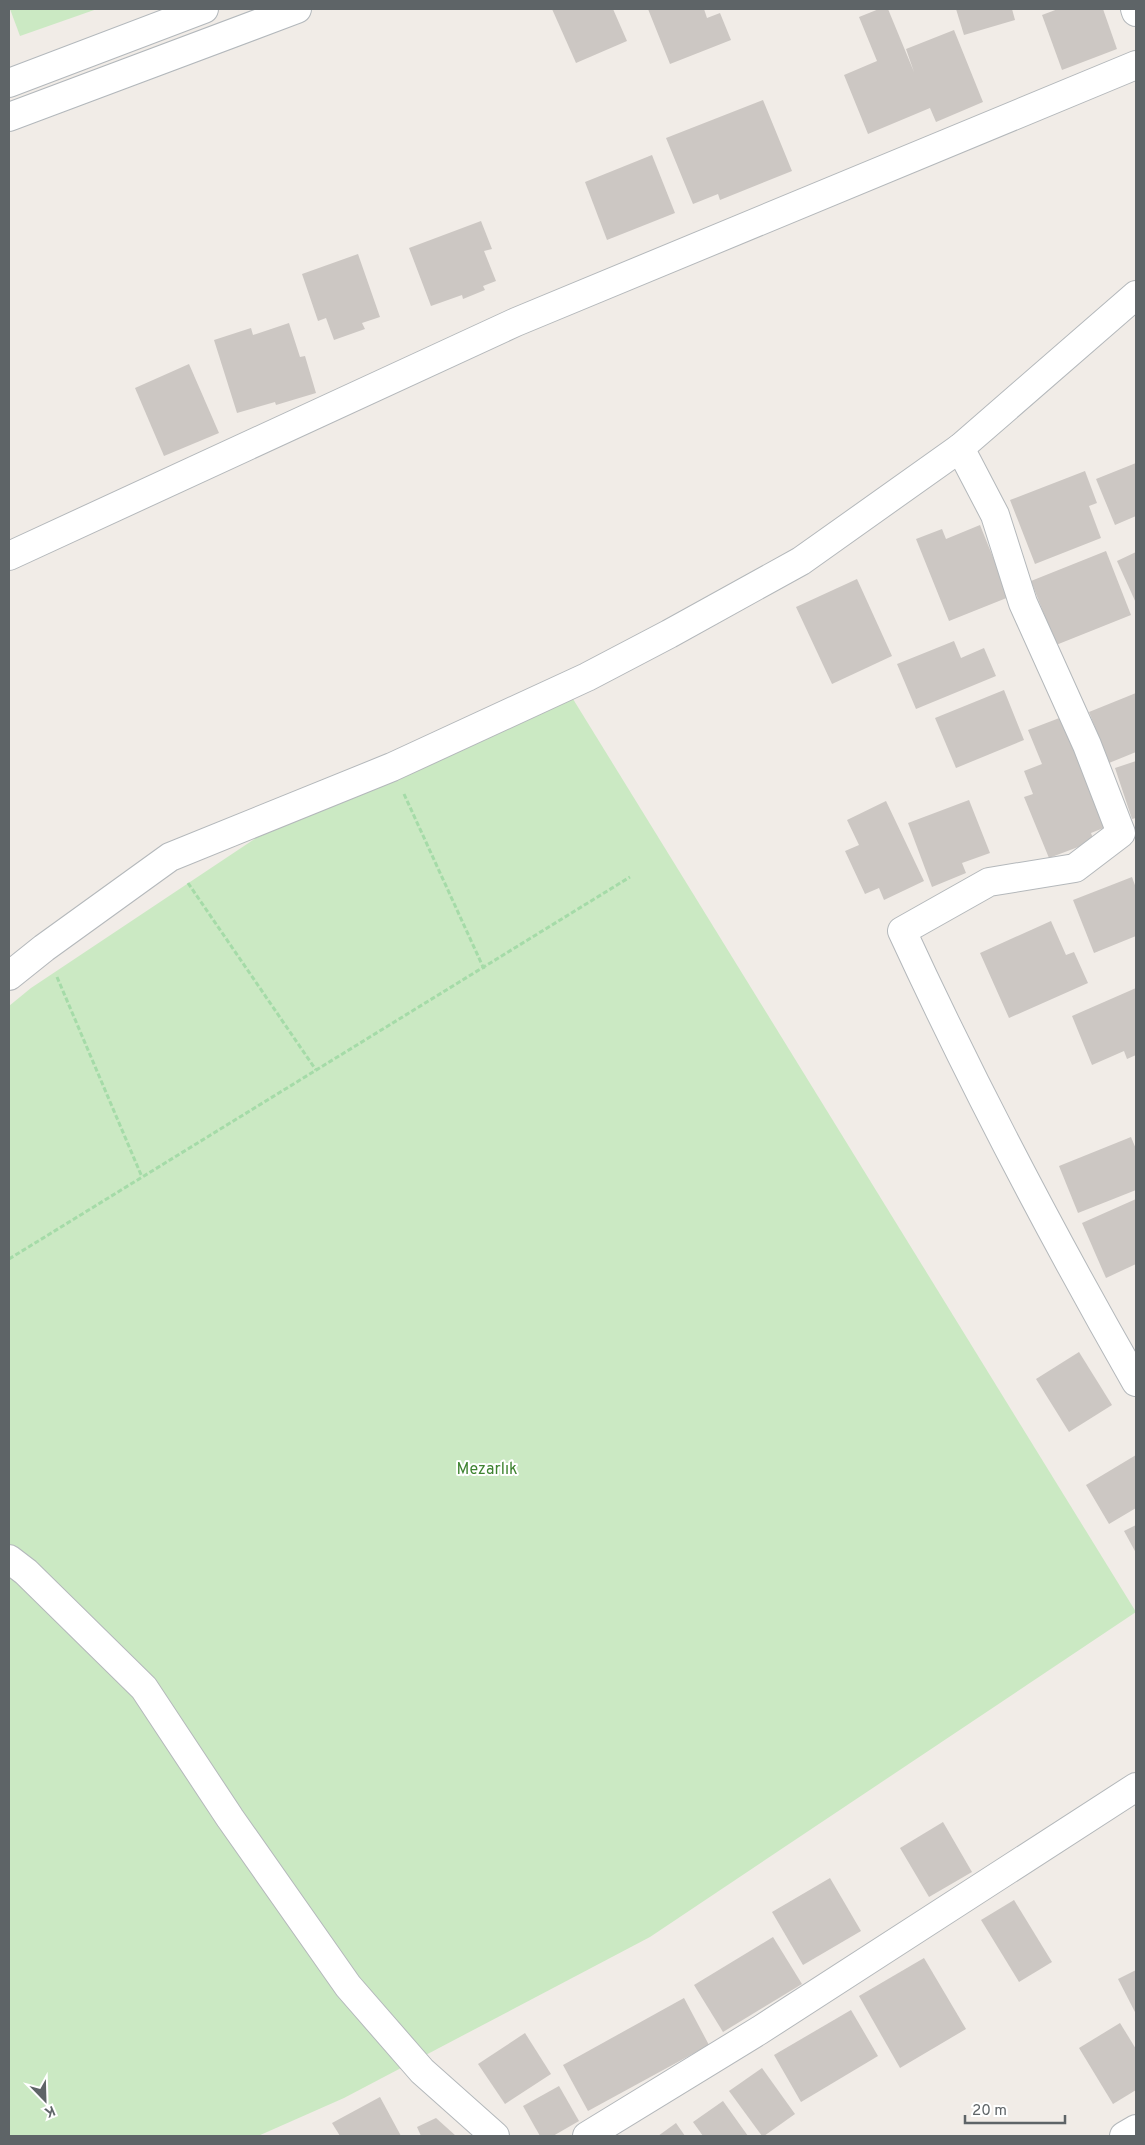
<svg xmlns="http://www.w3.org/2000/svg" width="1145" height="2145" font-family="Overpass,sans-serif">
<rect width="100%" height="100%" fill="#f1ece7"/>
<!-- green -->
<g fill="#cbe9c3">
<path d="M10 9H97L20 36Z"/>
<path d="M573 699 1136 1612 650 1937 344 2098 258 2136H9V1006L31 988 271 828Z"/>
</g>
<!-- building -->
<g fill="#ccc7c3">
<path d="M552 9H613L627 41 576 63Z"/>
<path d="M648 9H704L707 18 720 13 731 40 670 64Z"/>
<path d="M879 9H888L914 72 906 49 954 30 983 102 936 122 930 108 868 134 844 75 877 61 859 17Z"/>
<path d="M956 9H1012L1015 20 964 35Z"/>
<path d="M1058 9H1103L1117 49 1062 70 1042 15Z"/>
<path d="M763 100 792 171 720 200 718 194 693 204 666 138Z"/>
<path d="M652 155 675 213 607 240 585 182Z"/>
<path d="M481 221 492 249 484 251 496 281 483 286 485 290 463 299 462 295 431 306 409 248Z"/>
<path d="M358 254 380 317 362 323 365 329 334 340 326 318 318 321 302 274Z"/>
<path d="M289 323 300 357 305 356 316 393 276 405 275 402 237 413 214 340 251 328 253 335Z"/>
<path d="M189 364 219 433 164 456 135 388Z"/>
<path d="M1136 463V516L1115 525 1096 479Z"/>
<path d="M1085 471 1097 503 1089 506 1101 538 1035 564 1010 500Z"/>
<path d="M980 525 1009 597 949 621 916 539 942 529 946 539Z"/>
<path d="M1106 551 1131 615 1056 645 1031 581Z"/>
<path d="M1136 552V603L1117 561Z"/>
<path d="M857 579 892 656 832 684 796 607Z"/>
<path d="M954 641 961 658 984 648 996 676 916 709 897 664Z"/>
<path d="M1004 690 1024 740 956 768 935 718Z"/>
<path d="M1136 693V752L1109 763 1089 712Z"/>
<path d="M1062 717 1106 827 1091 833 1094 841 1049 858 1024 797 1033 794 1024 771 1042 764 1028 730Z"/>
<path d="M1136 761V818L1132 819 1115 768Z"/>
<path d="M969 800 990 853 962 863 966 873 932 887 908 823Z"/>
<path d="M886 801 924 881 884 900 879 888 865 894 845 851 859 845 847 820Z"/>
<path d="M1132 877 1136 888V936L1094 953 1073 900Z"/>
<path d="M1051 921 1066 955 1074 952 1088 983 1009 1018 980 953Z"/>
<path d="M1136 988V1055L1127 1059 1124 1051 1092 1065 1072 1016Z"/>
<path d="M1131 1137 1136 1149V1190L1078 1213 1059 1166Z"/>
<path d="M1136 1199V1264L1106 1278 1082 1223Z"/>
<path d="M1079 1352 1112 1405 1069 1432 1036 1379Z"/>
<path d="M1136 1455V1508L1109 1524 1086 1485Z"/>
<path d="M1136 1525V1553L1124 1531Z"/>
<path d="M943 1822 972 1872 929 1897 900 1848Z"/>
<path d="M830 1878 861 1931 803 1965 772 1912Z"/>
<path d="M1014 1900 1052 1962 1019 1982 981 1920Z"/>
<path d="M773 1937 802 1984 723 2032 694 1985Z"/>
<path d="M924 1958 966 2029 900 2068 859 1996Z"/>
<path d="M1136 1970V2014L1118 1979Z"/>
<path d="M684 1998 709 2045 588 2111 563 2065Z"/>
<path d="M851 2010 878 2056 801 2102 774 2055Z"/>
<path d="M1120 2023 1136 2049V2090L1113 2104 1079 2048Z"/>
<path d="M525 2033 551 2074 505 2104 478 2064Z"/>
<path d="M762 2068 795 2114 764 2136H762L729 2091Z"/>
<path d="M559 2086 579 2121 553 2136H540L523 2106Z"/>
<path d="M380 2097 401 2136H340L332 2123Z"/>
<path d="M723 2101 748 2136H703L693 2122Z"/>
<path d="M436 2118 456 2136H421L417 2127Z"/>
<path d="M676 2123 685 2136H658Z"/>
</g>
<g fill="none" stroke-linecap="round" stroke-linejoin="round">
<!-- street casing -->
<g stroke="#b4b8bb" stroke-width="30">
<g id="street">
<path d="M1135 9 1136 12"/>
<path d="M960 448 995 515 1023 603 1087 745 1121 833 1075 868 989 882 902 931C973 1085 1052 1235 1136 1382"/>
<path d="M9 556 516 322 1136 65"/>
<path d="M9 976 44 948 170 857 392 767 587 677 669 634 801 561 960 448 1136 295"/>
<path d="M9 1559 26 1572 144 1688 230 1818 348 1986 422 2071 495 2136"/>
<path d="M587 2136 760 2030 1136 1787"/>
<path d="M1124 2136 1136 2129"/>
</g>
</g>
<!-- secondary casing -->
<g stroke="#b3b8bc" stroke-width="30">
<g id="secondary">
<path d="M9 83 204 9"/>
<path d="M9 117 297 9"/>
</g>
</g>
<!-- path -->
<g stroke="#a5dba8" stroke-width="3" stroke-dasharray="5 2.5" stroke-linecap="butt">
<path d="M404 794 484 969"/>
<path d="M188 883 316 1070"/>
<path d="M57 977 142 1177"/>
<path d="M9 1259 630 877"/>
</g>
<!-- street -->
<use href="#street" stroke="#fff" stroke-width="28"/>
<!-- secondary -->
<use href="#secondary" stroke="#fff" stroke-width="28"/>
</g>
<g text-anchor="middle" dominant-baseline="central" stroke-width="4" stroke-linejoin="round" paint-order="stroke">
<!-- park labels -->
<g font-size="16" fill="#3f8331" stroke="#fff">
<text x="487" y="1470">Mezarlık</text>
</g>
</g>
<!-- border -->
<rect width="1145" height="2145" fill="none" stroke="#5e6467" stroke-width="20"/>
<!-- north arrow -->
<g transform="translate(45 2100) rotate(157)" stroke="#ffffff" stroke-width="4" paint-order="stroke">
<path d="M0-4L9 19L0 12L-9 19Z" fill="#5e6467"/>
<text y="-8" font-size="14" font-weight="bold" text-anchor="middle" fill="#5e6467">K</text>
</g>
<!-- scale -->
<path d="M965 2115v8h100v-8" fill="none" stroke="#5e6467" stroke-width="2.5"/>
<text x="972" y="2115" font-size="15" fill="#5e6467" stroke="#ffffff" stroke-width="4" paint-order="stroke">20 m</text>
</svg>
